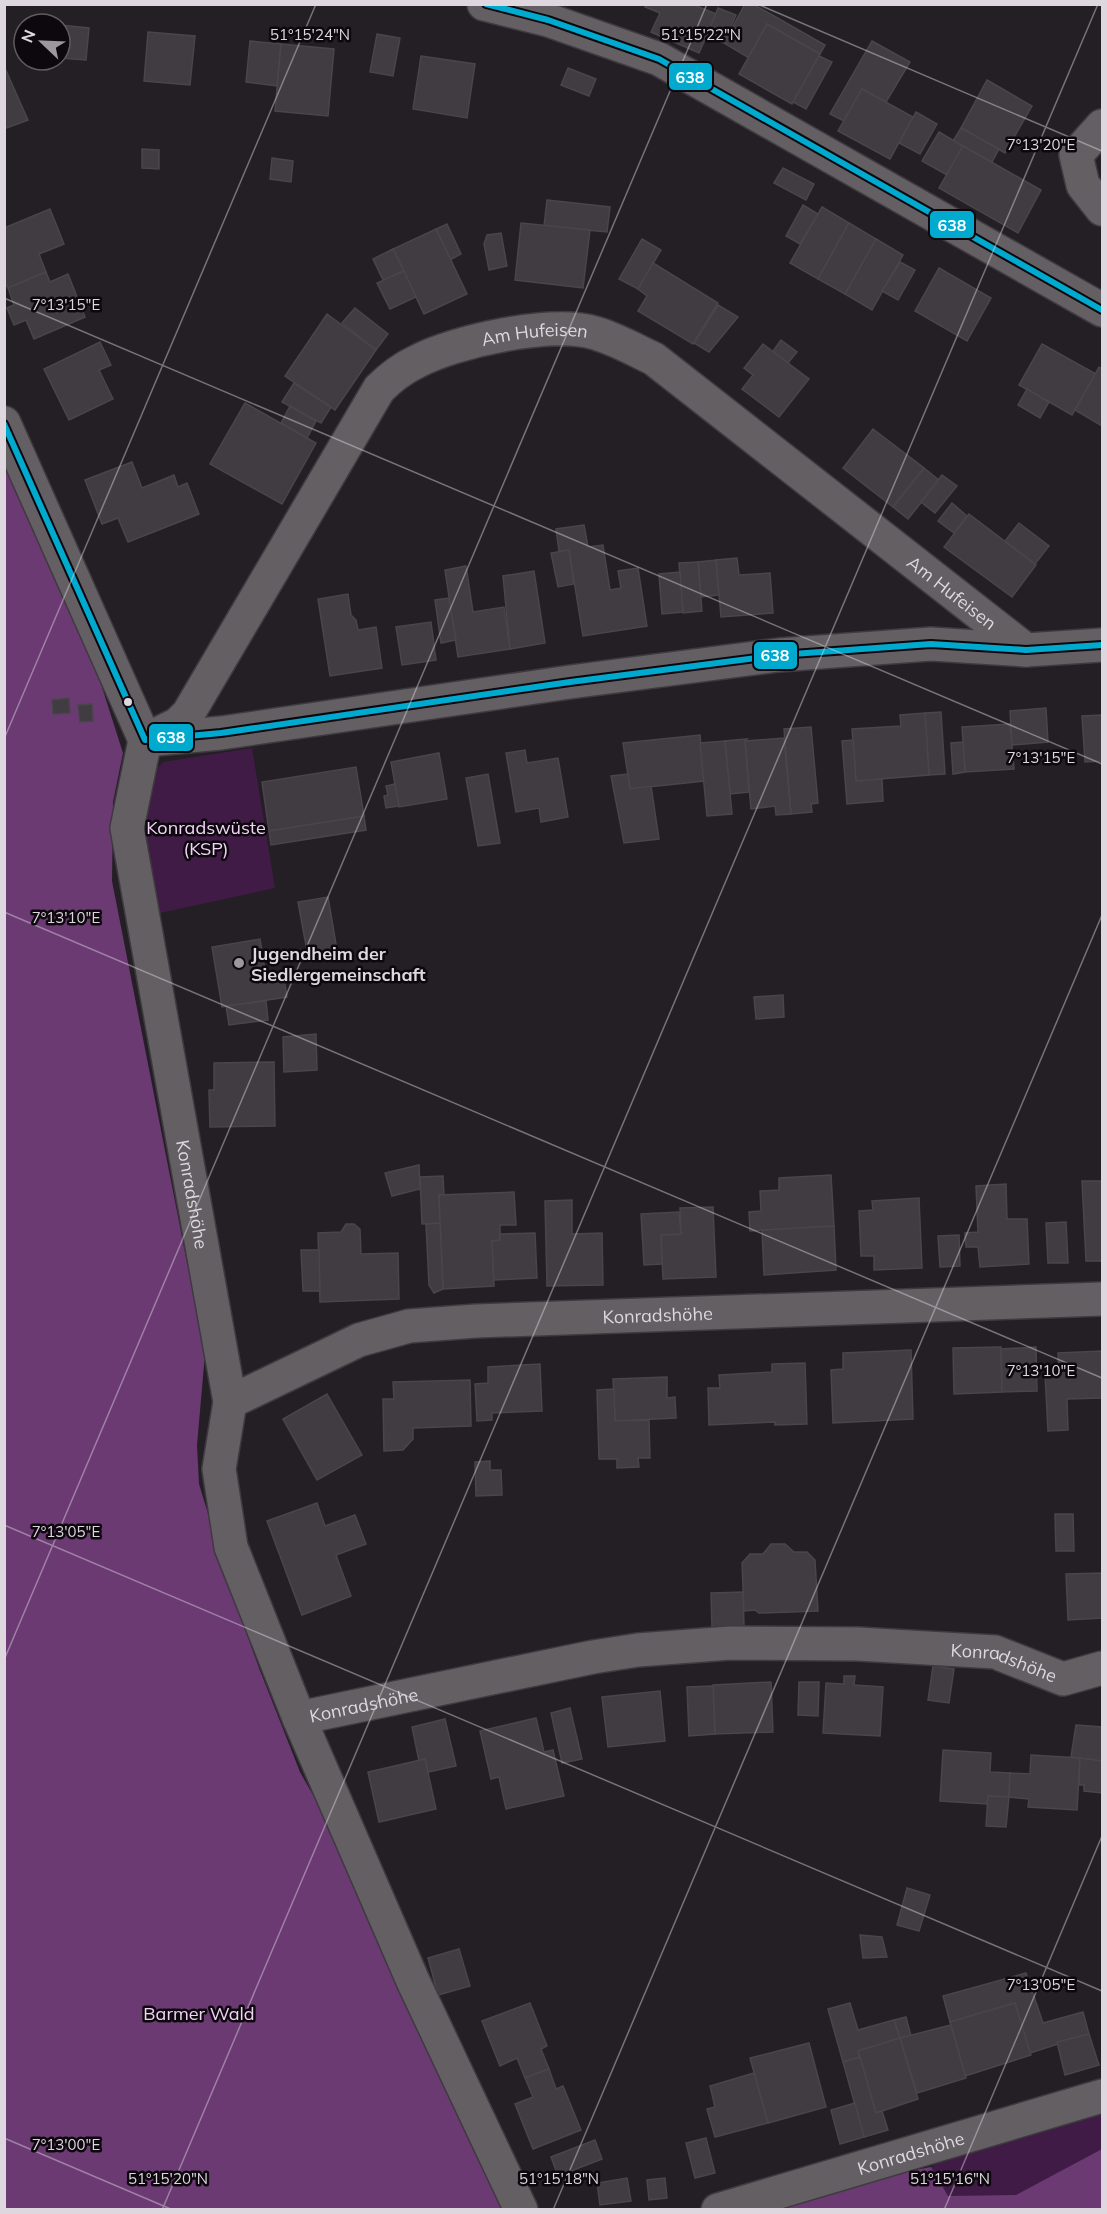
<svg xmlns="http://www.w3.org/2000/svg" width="1107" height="2214" font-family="Mulish,sans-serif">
<rect width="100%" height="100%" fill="#241f25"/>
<!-- green -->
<g fill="#401b46">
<path d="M252 748 275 888 160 913C151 871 135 823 149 780 151 773 159 767 163 762Z"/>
<path d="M1102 2108V2209L772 2210 852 2182 931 2167 984 2141Z"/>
</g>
<!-- forest -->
<g fill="#6b3a73">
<path d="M4 465 80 631 100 681 123 753 113 802 112 881 205 1354 197 1445 199 1484 234 1599 259 1668 300 1772 326 1818 504 2209H5Z"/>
<path d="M1102 2149V2209L772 2210 852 2182 931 2167 948 2196 1016 2195Z"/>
</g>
<!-- building -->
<g fill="#403c42" stroke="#4a454b" stroke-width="1.5">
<path d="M647 4H692L716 14 699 53 651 32 660 13 645 7Z"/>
<path d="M745 4H753L825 45 820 54 767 24 749 58 724 43Z"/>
<path d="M718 8 736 15 724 43 707 36Z"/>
<path d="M767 24 820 54 792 104 739 74Z"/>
<path d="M60 25 89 28 86 60 60 58Z"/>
<path d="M148 32 195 36 190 85 144 81Z"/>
<path d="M377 34 400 38 393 76 370 72Z"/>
<path d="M250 41 281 44 277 86 246 82Z"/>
<path d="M872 41 910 62 886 102 862 89 844 121 830 114Z"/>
<path d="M281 44 334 49 328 116 275 111Z"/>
<path d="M421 56 475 64 467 118 413 109Z"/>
<path d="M819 56 832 62 806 109 793 102Z"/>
<path d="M4 66 28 120 4 129Z"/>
<path d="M568 68 596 79 589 96 561 85Z"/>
<path d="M987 80 1032 106 1005 153 961 128Z"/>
<path d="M862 89 913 117 890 159 838 131Z"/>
<path d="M916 112 937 124 920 154 899 143Z"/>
<path d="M961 128 999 149 992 162 953 141Z"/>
<path d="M939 132 963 146 947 175 922 161Z"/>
<path d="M963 146 1041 190 1018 233 939 188Z"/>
<path d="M142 149 159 150V169L142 168Z"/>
<path d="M272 158 293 161 291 182 270 179Z"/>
<path d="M783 168 814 184 806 200 774 183Z"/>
<path d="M547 200 610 207 607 232 544 226Z"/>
<path d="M803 205 818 214 800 244 786 236Z"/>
<path d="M822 207 849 223 818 279 790 263Z"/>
<path d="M50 209 64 244 39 254 46 272 8 288 4 281V228Z"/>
<path d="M521 223 590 230 583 288 515 280Z"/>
<path d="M849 223 876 239 845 294 818 279Z"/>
<path d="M447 224 461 254 450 260 436 229Z"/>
<path d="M436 229 467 294 424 314 393 249Z"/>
<path d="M501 233 507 266 489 270 484 244 487 235Z"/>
<path d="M642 239 661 250 638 289 619 279Z"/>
<path d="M876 239 903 255 872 310 845 294Z"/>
<path d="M393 249 404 271 383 280 373 259Z"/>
<path d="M900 262 915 270 898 300 882 291Z"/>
<path d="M653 263 718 303 693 344 638 311 647 296 638 289Z"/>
<path d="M939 268 991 298 967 341 915 311Z"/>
<path d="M404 271 416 297 390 309 377 283Z"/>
<path d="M46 272 50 282 68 274 85 317 34 339 26 320 14 325 7 308 14 305 8 288Z"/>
<path d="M718 305 738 317 709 352 694 343Z"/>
<path d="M355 308 388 334 376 350 342 323Z"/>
<path d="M327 314 376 350 335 410 285 376Z"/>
<path d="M781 340 797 352 788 363 773 351Z"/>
<path d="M100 342 111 365 99 370 113 399 69 420 44 369Z"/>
<path d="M763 344 809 379 779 417 742 389 753 375 744 368Z"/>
<path d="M1042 344 1096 374 1072 415 1019 385Z"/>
<path d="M1099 367 1102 369V426L1075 410Z"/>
<path d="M294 383 331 407 321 423 282 402Z"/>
<path d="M1027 389 1049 402 1040 418 1018 405Z"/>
<path d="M245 403 316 443 282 504 210 464Z"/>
<path d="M290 406 316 421 307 438 281 423Z"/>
<path d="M873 429 924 468 893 507 843 468Z"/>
<path d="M132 462 142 488 174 475 178 487 187 483 199 514 128 542 118 518 102 524 85 480Z"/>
<path d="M924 468 939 480 908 519 893 507Z"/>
<path d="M942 475 957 486 935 513 921 502Z"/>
<path d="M952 503 967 516 954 533 938 521Z"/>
<path d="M969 514 1036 565 1012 597 944 547Z"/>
<path d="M1019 523 1049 546 1035 564 1005 541Z"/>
<path d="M584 525 588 547 603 545 610 590 621 588 618 571 638 568 647 626 583 636 569 550 559 551 556 529Z"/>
<path d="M569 550 574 584 558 587 551 553Z"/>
<path d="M737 558 739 575 770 573 773 613 721 617 716 560Z"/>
<path d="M716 560 719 595 701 597 698 562Z"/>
<path d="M698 562 702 611 683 613 679 563Z"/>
<path d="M466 566 473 612 504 607 510 649 458 657 445 570Z"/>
<path d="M534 571 545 643 510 649 503 576Z"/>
<path d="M680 572 683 612 662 614 659 574Z"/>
<path d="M348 594 351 615 356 620 358 630 376 627 382 668 330 676 318 599Z"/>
<path d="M449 598 456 640 441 643 435 600Z"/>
<path d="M431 622 436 660 402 665 396 627Z"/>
<path d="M69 698 70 713 53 714 52 700Z"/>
<path d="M92 704 93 721 80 722 78 705Z"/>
<path d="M1046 708 1048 742 1012 745 1010 711Z"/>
<path d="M941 712 945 774 929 775 925 713Z"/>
<path d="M925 713 929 775 856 781 852 729 901 726 900 715Z"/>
<path d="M1102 715V761L1085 762 1082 716Z"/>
<path d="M1010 724 1014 769 965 772 962 727Z"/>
<path d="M811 727 818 803 811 804 812 812 791 814 784 729Z"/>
<path d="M700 735 704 781 630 789 623 743Z"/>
<path d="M784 738 791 814 776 815 775 806 751 809 745 741Z"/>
<path d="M747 739 745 741 749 792 730 794 725 741Z"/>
<path d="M853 740 856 781 882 779 883 801 847 804 842 741Z"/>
<path d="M725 741 732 814 707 816 700 743Z"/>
<path d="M963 742 965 772 953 774 951 743Z"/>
<path d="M525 750 527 763 558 758 568 817 541 822 539 808 516 812 506 753Z"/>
<path d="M439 753 447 799 399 807 391 762Z"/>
<path d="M356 767 364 816 269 831 262 782Z"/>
<path d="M488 774 500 843 478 846 466 778Z"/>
<path d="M628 774 630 789 651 786 659 839 624 843 611 776Z"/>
<path d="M395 784 399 806 386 808 384 796 388 795 386 786Z"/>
<path d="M364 816 366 830 271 845 269 831Z"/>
<path d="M328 897 338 956 309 962 298 902Z"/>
<path d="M260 939 267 982 284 979 287 997 222 1007 212 947Z"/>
<path d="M783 995 784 1017 756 1019 754 997Z"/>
<path d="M266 1001 268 1020 229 1025 226 1006Z"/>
<path d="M316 1034 317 1070 284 1072 283 1037Z"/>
<path d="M274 1062 275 1126 210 1127 209 1090H214V1063Z"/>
<path d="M419 1165 420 1189 392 1196 385 1173Z"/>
<path d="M831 1175 834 1226 750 1231 749 1212 761 1211 760 1191 779 1190V1178Z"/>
<path d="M443 1176 444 1195H439L440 1223 422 1224 420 1177Z"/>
<path d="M1082 1181H1102V1261H1086Z"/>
<path d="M1006 1184 1007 1219H1027L1029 1264 980 1267 978 1247H966L965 1233 978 1232 976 1186Z"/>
<path d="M514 1192 516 1225H500V1240L492 1241 494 1286 443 1289 439 1195Z"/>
<path d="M919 1198 922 1268 874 1270V1256H861L859 1211 873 1210 872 1201Z"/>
<path d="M572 1200V1234L602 1233 603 1285 547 1286 545 1201Z"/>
<path d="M713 1207 716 1277 663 1279 661 1235 681 1234 680 1208Z"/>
<path d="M679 1212 681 1234 661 1235 662 1264 644 1265 641 1214Z"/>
<path d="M1066 1222 1068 1263H1048L1046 1223Z"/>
<path d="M440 1223 443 1289 434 1293 429 1285 426 1224Z"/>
<path d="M346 1224H354L360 1229 361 1254 398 1253 399 1299 320 1302 318 1233 341 1232Z"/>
<path d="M834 1226 836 1270 764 1275 762 1230Z"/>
<path d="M535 1233 537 1278 494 1280 492 1241 500 1240V1234Z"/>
<path d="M959 1235 960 1266 940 1267 938 1236Z"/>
<path d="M301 1250H319L320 1291H303Z"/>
<path d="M1001 1347 1002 1392 954 1394 953 1348Z"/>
<path d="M1036 1347 1037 1391 1002 1392 1001 1349Z"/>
<path d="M911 1350 913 1419 833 1423 831 1370 843 1369V1353Z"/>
<path d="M1102 1351V1398L1067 1399 1068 1430 1048 1431 1045 1374H1059L1058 1353Z"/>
<path d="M805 1363 807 1424 775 1425V1422L709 1425 708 1388H720L719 1375 772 1372V1364Z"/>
<path d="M540 1364 542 1411 492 1413V1420L477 1421 475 1384 488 1383V1367Z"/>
<path d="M667 1377V1398L675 1397 676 1418 615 1421 613 1379Z"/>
<path d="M470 1380 471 1426 413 1428V1439L403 1450 384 1451 383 1399H394L393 1382Z"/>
<path d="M614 1389 615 1421 649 1420 650 1458H638L639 1467 617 1468V1459H599L597 1390Z"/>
<path d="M327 1394 362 1455 317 1480 283 1419Z"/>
<path d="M490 1461V1470H501L502 1495 476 1496 475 1462Z"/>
<path d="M317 1503 325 1526 355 1515 366 1544 336 1555 351 1596 302 1615 267 1521Z"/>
<path d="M1055 1514H1073L1074 1551H1056Z"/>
<path d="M771 1544H785L794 1552H807L815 1560 818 1611 759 1613 755 1610 744 1611 742 1563 750 1554H763Z"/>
<path d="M1102 1573V1618L1068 1620 1066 1574Z"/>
<path d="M743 1592 744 1626 712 1627 711 1593Z"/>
<path d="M933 1666 954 1669 949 1703 928 1700Z"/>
<path d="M844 1676H855L854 1685 883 1687 880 1736 823 1733 826 1683 844 1684Z"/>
<path d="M771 1682 773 1732 715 1734 713 1685Z"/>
<path d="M799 1682H819L818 1716 798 1715Z"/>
<path d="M713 1686 715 1734 689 1736 687 1687Z"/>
<path d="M660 1691 665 1741 608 1747 602 1697Z"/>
<path d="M570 1708 582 1759 562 1763 551 1713Z"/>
<path d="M536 1718 544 1752 553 1750 564 1796 506 1809 499 1777 491 1779 480 1731Z"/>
<path d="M445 1719 456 1766 428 1772 425 1759 419 1761 412 1727Z"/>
<path d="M1076 1725 1102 1727V1761L1071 1757Z"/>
<path d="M943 1750 991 1753 990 1772 1010 1773 1009 1797 988 1796 987 1804 940 1801Z"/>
<path d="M1031 1755 1080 1758 1077 1810 1028 1807 1029 1799 1009 1797 1010 1773 1030 1774Z"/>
<path d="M1080 1758 1102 1761V1793L1084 1791V1785H1079Z"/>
<path d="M425 1759 436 1809 379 1822 368 1772Z"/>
<path d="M988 1796 1009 1797 1006 1827 986 1826Z"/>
<path d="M907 1888 930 1895 919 1931 897 1925Z"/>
<path d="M860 1935 882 1937 887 1957 863 1958Z"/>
<path d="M459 1949 470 1986 438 1995 428 1958Z"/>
<path d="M1026 1973 1043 2023 1083 2012 1089 2034 1030 2053 1015 2003 950 2022 943 1996Z"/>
<path d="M530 2003 547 2046 541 2049 549 2069 525 2078 517 2058 500 2066 482 2021Z"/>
<path d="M850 2003 858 2030 894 2020 900 2038 858 2051 860 2057 843 2062 828 2009Z"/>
<path d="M1015 2003 1031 2055 965 2076 950 2022Z"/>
<path d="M906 2017 911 2036 900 2038 894 2020Z"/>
<path d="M951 2025 966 2078 917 2093 900 2038Z"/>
<path d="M1089 2034 1099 2065 1065 2075 1057 2042Z"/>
<path d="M900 2038 918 2099 876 2113 858 2051Z"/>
<path d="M809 2043 826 2107 768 2123 750 2058Z"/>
<path d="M860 2057 876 2113 882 2111 888 2130 864 2137 843 2062Z"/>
<path d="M549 2069 556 2089 563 2086 581 2130 533 2149 515 2104 533 2097 525 2078Z"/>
<path d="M754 2073 768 2123 715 2137 707 2109 715 2107 710 2086Z"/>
<path d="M855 2103 864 2137 840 2144 831 2110Z"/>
<path d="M706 2138 715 2173 695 2178 686 2143Z"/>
<path d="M595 2140 602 2159 558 2176 551 2157Z"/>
<path d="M627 2178 631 2201 600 2205 597 2183Z"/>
<path d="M665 2178 667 2198 649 2200 647 2180Z"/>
</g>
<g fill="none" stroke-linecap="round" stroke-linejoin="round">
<!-- minor casing -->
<g stroke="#3f3a40" stroke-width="36">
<g id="minor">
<path d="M484 4 548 20 659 59 1102 310"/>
<path d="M1102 126 1076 155 1083 185 1102 209"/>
<path d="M4 423 145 740"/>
<path d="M156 739 221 733 570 682 779 655 931 644 1026 650 1102 645"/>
<path id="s1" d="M145 740 127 828 230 1402 219 1469 231 1547 299 1718 413 1981 521 2210"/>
<path id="s2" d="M145 740 178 724 188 714 379 389C390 378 401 369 416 362 455 341 552 320 595 333 616 339 635 350 654 359L1026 650"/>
<path id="s3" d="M230 1402 359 1340 409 1326 476 1321 1102 1299"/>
<path id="s4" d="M299 1718 593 1657 638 1650 730 1643 858 1644 995 1652 1063 1679 1102 1668"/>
<path id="s5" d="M718 2210 1102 2096"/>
</g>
</g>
<!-- minor -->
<use href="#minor" stroke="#635f63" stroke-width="33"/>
<!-- bus-1 casing -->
<g stroke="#0d080d" stroke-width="10">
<g id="bus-1">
<path d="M486 4 548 20 659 59 1102 310"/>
<path d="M4 424 145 740 221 733 570 682 779 655 931 644 1026 650 1102 645"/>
</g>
</g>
<!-- bus-1 -->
<use href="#bus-1" stroke="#00a9ce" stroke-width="6"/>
</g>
<!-- ticks -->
<path fill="none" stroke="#ded7df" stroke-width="1.5" stroke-opacity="0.45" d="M757 4 1102 151M4 298 1102 764M4 739 316 4M4 912 1102 1378M4 1525 1102 1991M4 1660 707 4M4 2138 173 2210M162 2210 1098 4M553 2210 1102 915M944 2210 1102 1836"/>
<!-- markers -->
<circle fill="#ded7df" stroke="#0d080d" stroke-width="2" cx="128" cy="702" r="5"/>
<circle fill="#9d979e" stroke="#0d080d" stroke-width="2" cx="239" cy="963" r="6"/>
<g text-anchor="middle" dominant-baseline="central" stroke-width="5" stroke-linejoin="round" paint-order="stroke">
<!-- street labels -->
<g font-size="18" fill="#ded7df" stroke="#0d080d">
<text stroke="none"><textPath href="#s2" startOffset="597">Am Hufeisen</textPath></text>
<text stroke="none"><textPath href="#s2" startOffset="1101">Am Hufeisen</textPath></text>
<text stroke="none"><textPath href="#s1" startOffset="462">Konradshöhe</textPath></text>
<text stroke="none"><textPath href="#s3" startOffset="444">Konradshöhe</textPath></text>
<text stroke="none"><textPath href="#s4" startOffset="714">Konradshöhe</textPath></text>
<text stroke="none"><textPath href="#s4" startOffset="66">Konradshöhe</textPath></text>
<text stroke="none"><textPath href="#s5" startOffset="201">Konradshöhe</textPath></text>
</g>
<!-- park labels -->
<g font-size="18" fill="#f2d2f7" stroke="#0d080d">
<text x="206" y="827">Konradswüste<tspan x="206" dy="21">(KSP)</tspan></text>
<text x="199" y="2013">Barmer Wald</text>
</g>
<!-- poi labels -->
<g font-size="18" font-weight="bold" fill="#ded7df" stroke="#0d080d" text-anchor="start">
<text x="251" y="953">Jugendheim der<tspan x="251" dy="21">Siedlergemeinschaft</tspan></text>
</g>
</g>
<g font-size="15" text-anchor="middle" fill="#ded7df" stroke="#0d080d" stroke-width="5" stroke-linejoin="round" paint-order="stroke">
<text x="310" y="40">51°15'24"N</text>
<text x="701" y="40">51°15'22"N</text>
<text x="1041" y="150">7°13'20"E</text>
<text x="66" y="310">7°13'15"E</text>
<text x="1041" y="763">7°13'15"E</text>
<text x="66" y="923">7°13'10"E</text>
<text x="1041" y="1376">7°13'10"E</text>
<text x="66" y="1537">7°13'05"E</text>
<text x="1041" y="1990">7°13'05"E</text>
<text x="66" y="2150">7°13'00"E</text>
<text x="168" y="2184">51°15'20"N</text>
<text x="559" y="2184">51°15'18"N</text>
<text x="950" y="2184">51°15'16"N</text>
</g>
<g stroke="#0d080d" stroke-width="2">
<rect x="668" y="62" width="45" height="29" rx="6" fill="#00a9ce"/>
<rect x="929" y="210" width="46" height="29" rx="6" fill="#00a9ce"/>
<rect x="753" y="641" width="45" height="29" rx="6" fill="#00a9ce"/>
<rect x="148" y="723" width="46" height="29" rx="6" fill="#00a9ce"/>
</g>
<g font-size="16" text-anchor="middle" font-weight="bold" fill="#fff">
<text x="690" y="83">638</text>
<text x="952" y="231">638</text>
<text x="775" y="661">638</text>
<text x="171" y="743">638</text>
</g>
<!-- border -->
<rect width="1107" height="2214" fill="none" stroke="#ded7df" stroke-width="12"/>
<!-- north arrow -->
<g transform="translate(42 42) rotate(293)"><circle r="28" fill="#0d080d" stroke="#615b61" stroke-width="1.5"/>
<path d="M0-4.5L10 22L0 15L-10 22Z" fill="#9d979e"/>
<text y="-9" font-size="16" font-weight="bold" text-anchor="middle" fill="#ded7df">N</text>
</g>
</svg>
